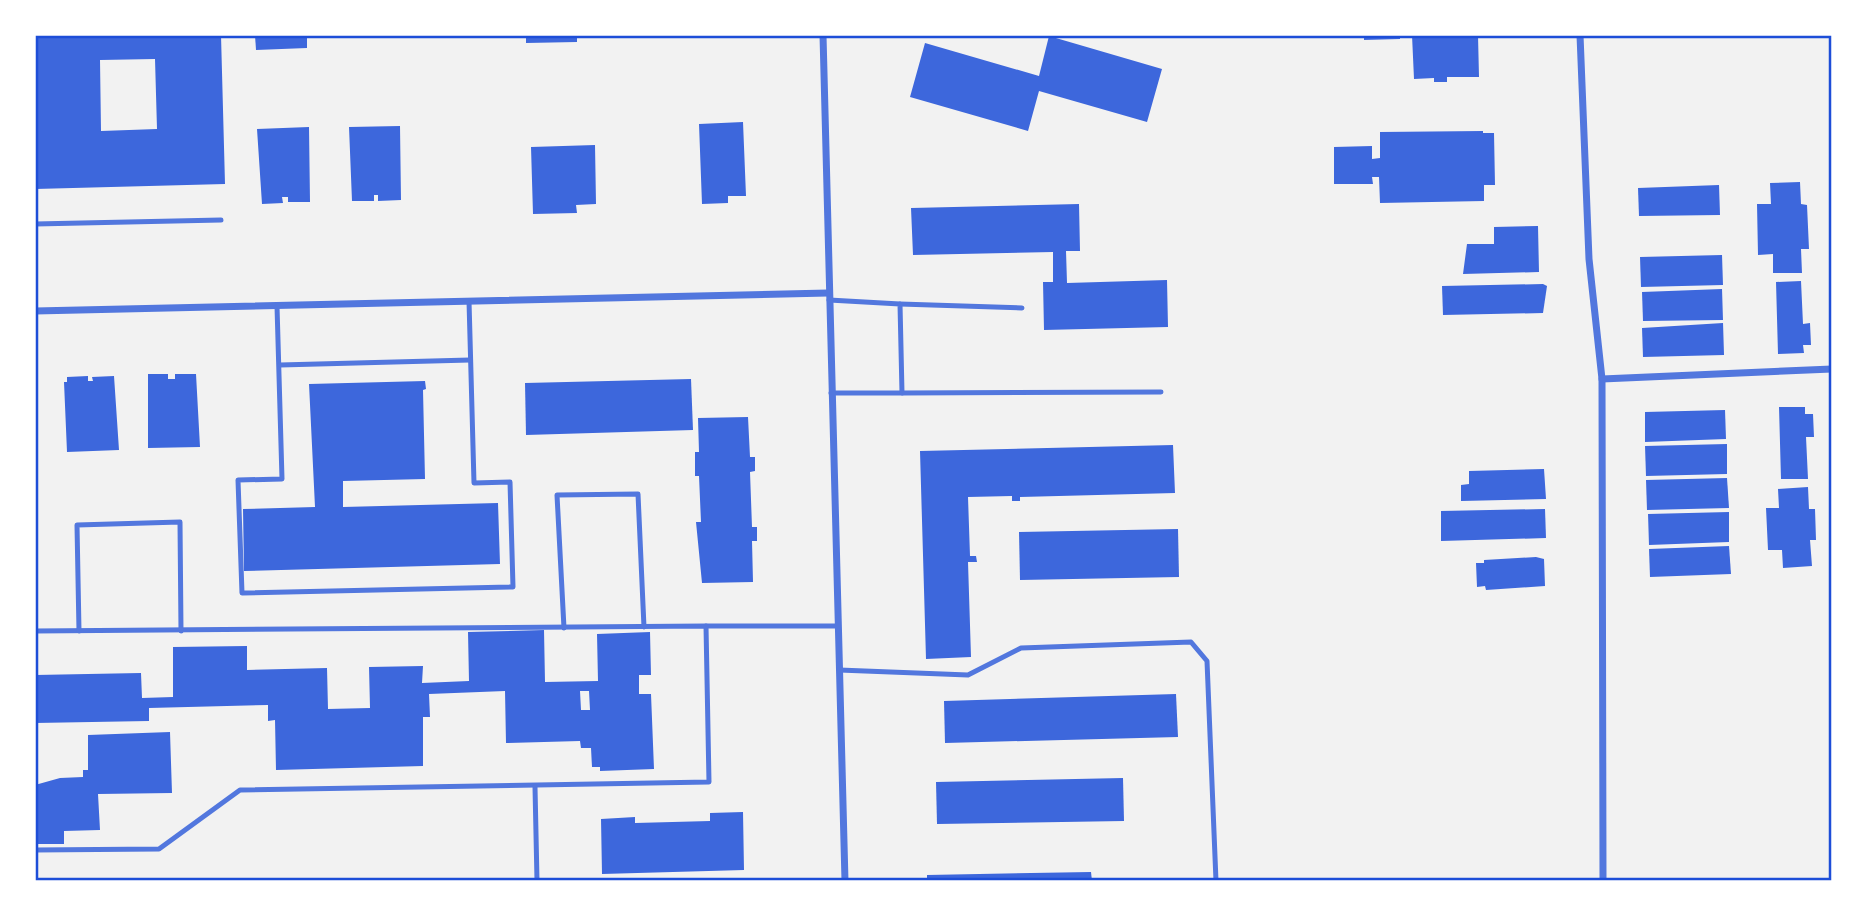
<svg xmlns="http://www.w3.org/2000/svg" width="1867" height="916" font-family="'Public Sans',sans-serif">
<rect width="100%" height="100%" fill="#f2f2f2"/>
<!-- building -->
<g fill="#3d67dc" fill-rule="evenodd">
<path d="M35 35H221L225 184 35 189ZM155 59 157 129 101 131 100 60Z"/>
<path d="M255 35H307V48L256 50Z"/>
<path d="M526 35H577V42L526 43Z"/>
<path d="M1364 35H1400V39L1364 40Z"/>
<path d="M1412 35H1478L1479 77H1447V82H1434V78L1414 79Z"/>
<path d="M1049 36 1162 69 1147 122 1039 91 1028 131 910 97 925 43 1039 76Z"/>
<path d="M743 122 746 196H728V203L702 204 699 124Z"/>
<path d="M400 126 401 200 378 201V195H374V201H352L349 127Z"/>
<path d="M309 127 310 202H288V197H282L283 203 262 204 257 129Z"/>
<path d="M1483 131V133H1494L1495 185H1484V201L1380 203 1379 177H1372L1373 184H1334V147L1372 146V159L1380 158V132Z"/>
<path d="M595 145 596 204 576 205 577 213 533 214 531 147Z"/>
<path d="M1800 182 1801 204 1807 205 1809 249H1801L1802 273H1773V254L1758 255 1757 204H1771L1770 183Z"/>
<path d="M1719 185 1720 215 1639 216 1638 188Z"/>
<path d="M1079 204 1080 251H1066L1067 283 1167 280 1168 327 1044 330 1043 282H1053V252L913 255 911 208Z"/>
<path d="M1538 226 1539 272 1463 274 1467 244H1494V227Z"/>
<path d="M1722 255 1723 285 1641 287 1640 257Z"/>
<path d="M1801 281 1803 324 1810 323 1811 345H1803L1804 353 1778 354 1776 282Z"/>
<path d="M1543 284 1547 286 1543 313 1443 315 1442 286Z"/>
<path d="M1722 289 1723 320 1643 321 1642 292Z"/>
<path d="M1723 323 1724 355 1643 357 1642 328Z"/>
<path d="M148 374H168V379H175V374H196L200 447 148 448Z"/>
<path d="M88 376V381H93L92 377 114 376 119 450 67 452 64 382H67V377Z"/>
<path d="M691 379 693 430 526 435 525 383Z"/>
<path d="M425 381 426 389 423 390 425 479 343 481V507L498 503 500 564 244 571 243 509 315 507 309 384Z"/>
<path d="M1779 407H1805V414H1813L1814 437H1806L1808 479H1781Z"/>
<path d="M1725 410 1726 439 1645 442V412Z"/>
<path d="M748 417 750 457H755V471L750 472 752 527H757V541H752L753 582 702 583 696 522H701L699 476H695V452H699L698 418Z"/>
<path d="M1727 444V474L1646 476 1645 446Z"/>
<path d="M1173 445 1175 493 1020 497V501H1012V496L968 497 970 556H976L977 562H968L971 657 926 659 920 451Z"/>
<path d="M1544 469 1546 499 1461 501V485L1469 484V471Z"/>
<path d="M1727 478 1729 508 1647 510 1646 480Z"/>
<path d="M1808 487 1809 509H1815L1816 540H1810L1812 566 1783 568 1782 550H1768L1766 508H1779L1778 489Z"/>
<path d="M1545 509 1546 538 1441 541V511Z"/>
<path d="M1729 512V542L1649 545 1648 514Z"/>
<path d="M1178 529 1179 577 1020 580 1019 532Z"/>
<path d="M1729 546 1731 574 1650 577 1649 549Z"/>
<path d="M1536 557 1544 559 1545 586 1486 590 1485 586 1477 587 1476 563H1484V560Z"/>
<path d="M544 630 545 682 598 681 597 634 650 632 651 675H639V694H651L654 769 600 771V767H592L591 748H581L580 741 506 743 505 691 429 694 430 717H423V766L276 770 275 720 268 721V705L149 708V721L35 723V675L141 673 142 698 173 697V647L247 646V670L327 668 328 709 370 708 369 667 423 666 422 683 469 681 468 632ZM580 691H589L590 710H581Z"/>
<path d="M1176 694 1178 737 945 743 944 701Z"/>
<path d="M170 732 172 793 98 794 100 830 64 831V844H35V785L60 778 83 777V770H88V735Z"/>
<path d="M1123 778 1124 821 937 824 936 782Z"/>
<path d="M743 812 744 870 602 874 601 819 635 817V823L710 821V813Z"/>
<path d="M1091 872 1092 881H927V875Z"/>
</g>
<g fill="none" stroke-linecap="round" stroke-linejoin="round">
<!-- service -->
<g stroke="#5277de" stroke-width="5">
<path d="M35 224 221 220"/>
<path d="M829 300 900 304 902 393H831"/>
<path d="M900 304 1022 308"/>
<path d="M277 306 282 479 238 480 242 593 513 587 510 482 474 483 469 301"/>
<path d="M280 365 470 360"/>
<path d="M902 393 1161 392"/>
<path d="M706 626H837"/>
<path d="M564 628 557 495 638 494 644 627"/>
<path d="M35 631 706 626 709 782 240 790 159 849 35 850"/>
<path d="M79 631 77 525 180 522 181 631"/>
<path d="M839 670 968 675 1021 648 1191 642 1207 661 1216 881"/>
<path d="M535 787 537 881"/>
</g>
<!-- minor -->
<g stroke="#5277de" stroke-width="7">
<path d="M823 35 845 881"/>
<path d="M1580 35 1589 259 1602 379 1603 881"/>
<path d="M35 311 828 293"/>
<path d="M1602 379 1832 369"/>
</g>
</g>
<!-- border -->
<rect width="1867" height="916" fill="none" stroke="#ffffff" stroke-width="74"/>
<rect x="37" y="37" width="1793" height="842" fill="none" stroke="#1d4ed8" stroke-width="2.5"/>
</svg>
